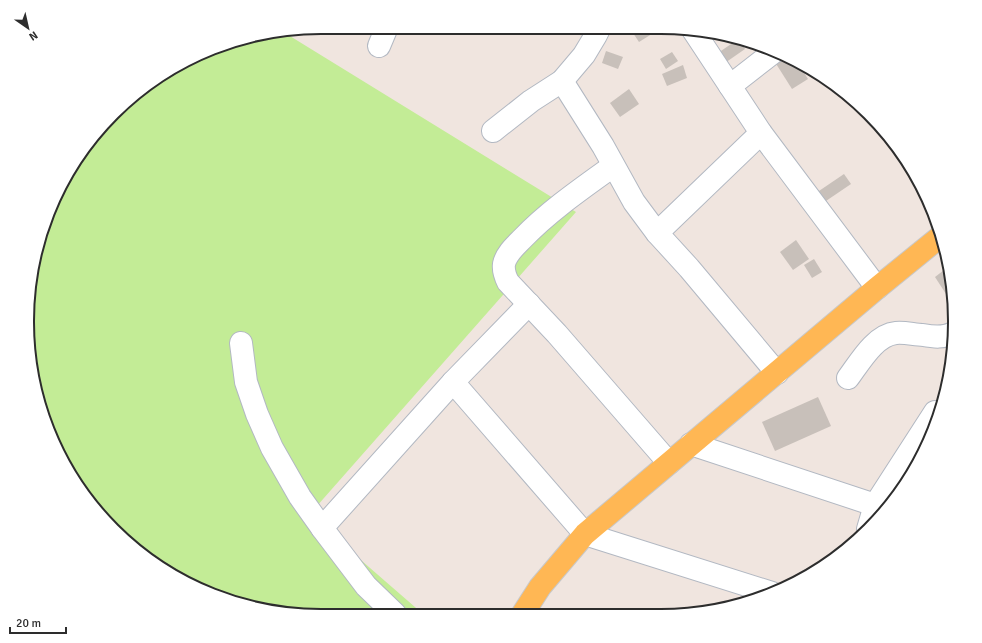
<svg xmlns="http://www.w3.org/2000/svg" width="982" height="643" font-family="Signika,sans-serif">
<rect width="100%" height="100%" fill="#f0e5df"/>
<!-- green -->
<path fill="#c3ec96" d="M285 33 576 212 309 515 423 614H283L209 593 127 543 67 469 37 397 28 302 43 227 88 142 158 77 227 43Z"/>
<!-- building -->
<g fill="#c8c0ba">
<path d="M633 29H653L655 32 639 42 631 30Z"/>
<path d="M737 40H740L745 49 722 65 715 55Z"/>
<path d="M606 51 623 57 618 69 602 63Z"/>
<path d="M672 52 678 61 666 69 660 59Z"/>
<path d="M781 54 800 66 808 79 792 89 773 59Z"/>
<path d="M683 65 687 78 667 86 662 74Z"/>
<path d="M629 89 639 104 620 117 610 103Z"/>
<path d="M844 174 851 184 823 203 816 193Z"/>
<path d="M796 240 809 259 793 270 780 252Z"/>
<path d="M814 259 822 272 812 278 804 265Z"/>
<path d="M948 267 952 290 946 294 935 277Z"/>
<path d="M818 397 831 426 775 451 762 422Z"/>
</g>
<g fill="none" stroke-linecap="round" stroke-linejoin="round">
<!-- minor casing -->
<g stroke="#b2b8c2" stroke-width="24">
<g id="minor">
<path d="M693 30 761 133 877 288"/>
<path d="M379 46 387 27"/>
<path d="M562 81 603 146 634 202 657 233 689 268 777 373"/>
<path d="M730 86 775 51"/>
<path d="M493 131 531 101 562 81 584 55 596 35 599 29"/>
<path d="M613 166C581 189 549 211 522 239 515 246 506 254 504 264 503 271 505 276 508 282L557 334 669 463"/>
<path d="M657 233 761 133"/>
<path d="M241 343 246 382 257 414 272 448 300 497 322 528 366 586 395 614"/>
<path d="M848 378C860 362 875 335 896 333 905 332 915 335 923 335 934 337 944 338 953 333"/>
<path d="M453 382 585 534 772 593"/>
<path d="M691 444 887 509"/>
<path d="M322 528 453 382 529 304"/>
<path d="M868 529 875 505 935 412"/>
</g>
</g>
<!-- major casing -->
<g stroke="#c8c8c8" stroke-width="24">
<path id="major" d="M522 615 540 587 585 534 877 288 941 236"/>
</g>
<!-- minor -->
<use href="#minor" stroke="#fff" stroke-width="22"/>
<!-- major -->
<use href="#major" stroke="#ffb754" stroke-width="22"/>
</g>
<!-- crop -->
<path d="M0 0H982V643H0ZM321 34H661A287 287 0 0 1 948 321V322A287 287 0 0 1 661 609H321A287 287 0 0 1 34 322V321A287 287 0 0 1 321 34Z" fill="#fff" fill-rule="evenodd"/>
<path fill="none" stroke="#2d2d2d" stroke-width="2" d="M321 34H661A287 287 0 0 1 948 321V322A287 287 0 0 1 661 609H321A287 287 0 0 1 34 322V321A287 287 0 0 1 321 34Z"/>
<!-- north arrow -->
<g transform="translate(28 28) rotate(146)" stroke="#ffffff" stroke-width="3" paint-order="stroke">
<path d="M0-3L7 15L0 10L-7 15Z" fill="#2d2d2d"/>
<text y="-6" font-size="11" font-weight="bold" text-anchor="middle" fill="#2d2d2d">N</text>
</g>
<!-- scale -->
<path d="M10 627v6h56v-6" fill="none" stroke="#2d2d2d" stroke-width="2"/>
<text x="16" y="627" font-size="12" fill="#2d2d2d" stroke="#ffffff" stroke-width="3" paint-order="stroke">20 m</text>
</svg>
